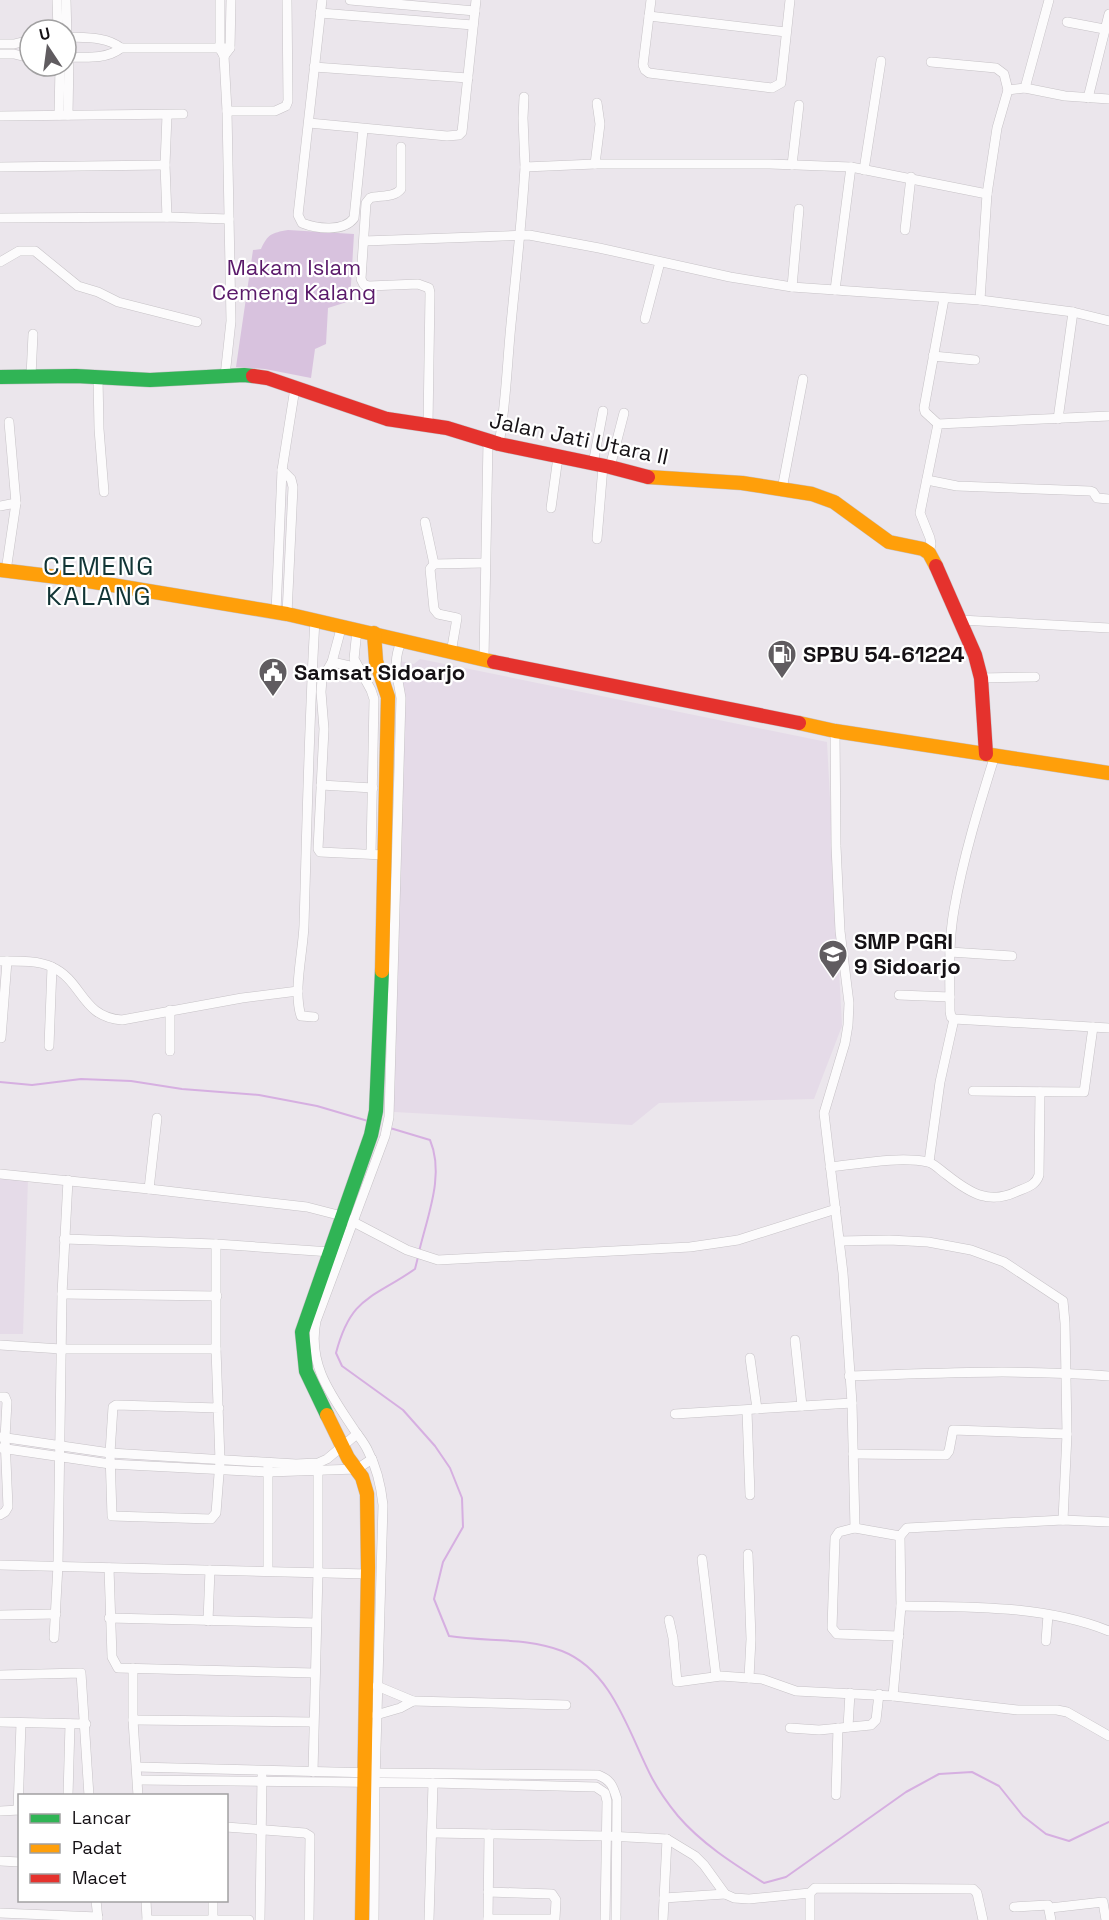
<svg xmlns="http://www.w3.org/2000/svg" width="1109" height="1920" font-family="'Space Grotesk',sans-serif">
<rect width="100%" height="100%" fill="#ebe6ec"/>
<!-- built -->
<g fill="#e5dbe8">
<path d="M420 659 827 742 842 1026 814 1099 659 1103 632 1125 376 1111 398 706 395 660 414 664Z"/>
<path d="M0 1178 28 1179 23 1334H0Z"/>
</g>
<!-- green -->
<path fill="#d8c2de" d="M288 230 354 234 350 301 328 308 326 344 315 349 311 378 265 369 236 367 253 250 261 249C268 234 271 233 288 230Z"/>
<g fill="none" stroke-linecap="round" stroke-linejoin="round">
<!-- stream -->
<g stroke="#d6afe1" stroke-width="2">
<path d="M0 1082 32 1085 81 1079 131 1081 182 1089 259 1095 317 1106 368 1121"/>
<path d="M390 1128 430 1140C445 1175 427 1217 419 1252"/>
<path d="M418 1257 415 1269C372 1299 351 1296 336 1353L342 1366 403 1410 435 1446 450 1468 462 1498 463 1527 443 1562 434 1599 449 1636C486 1642 526 1637 562 1651 613 1671 629 1734 652 1778 659 1791 669 1805 678 1816 702 1844 734 1864 764 1883L786 1877 906 1792 939 1774 972 1772 999 1786 1023 1816 1046 1834 1069 1841 1109 1822"/>
</g>
<!-- street casing -->
<g stroke="#c6c2c6" stroke-width="10">
<g id="street">
<path d="M57 0 58 30"/>
<path d="M66 0 67 37"/>
<path d="M220 0V49L224 56 230 48 231 0"/>
<path d="M322 0 298 215 302 223C317 229 344 232 354 218L363 130"/>
<path d="M350 0 475 11"/>
<path d="M651 0 643 65 645 70 649 73 772 88 781 83 790 0"/>
<path d="M320 13 473 25"/>
<path d="M649 16 786 32"/>
<path d="M1067 22 1104 29"/>
<path d="M66 37C84 38 106 36 121 48"/>
<path d="M0 44H14L30 40"/>
<path d="M0 54H14L30 58"/>
<path d="M224 56 227 111 231 321 225 376"/>
<path d="M66 57C84 57 106 60 121 48H230"/>
<path d="M931 62 996 68 1004 74 1008 90"/>
<path d="M314 67 468 78"/>
<path d="M1025 88 1065 96 1109 99"/>
<path d="M524 97 523 118 525 167 595 164H770L851 167 987 194"/>
<path d="M1088 98 1109 14"/>
<path d="M227 111H275L286 106 288 101 287 0"/>
<path d="M59 115 60 66"/>
<path d="M68 115 69 57"/>
<path d="M167 115 165 165 167 217"/>
<path d="M0 116 183 114"/>
<path d="M309 123 447 136 459 135 462 132 476 0"/>
<path d="M401 147V189C394 198 380 195 370 198L366 203 361 279 364 285 369 286 418 284 429 288 430 293 428 425"/>
<path d="M595 164 600 124 597 103"/>
<path d="M792 165 799 105"/>
<path d="M0 167 165 165"/>
<path d="M864 170 881 61"/>
<path d="M0 218 167 217 229 219"/>
<path d="M905 230 911 177"/>
<path d="M364 241 529 235 599 248 730 277 792 287 980 300 1073 312 1109 321"/>
<path d="M0 262 19 251H35L78 286 98 292 118 302 197 322"/>
<path d="M792 287 799 209"/>
<path d="M835 290 851 167"/>
<path d="M980 300 987 194 997 128 1008 90 1025 88 1049 0"/>
<path d="M645 319 660 262"/>
<path d="M933 356 975 360"/>
<path d="M31 376 33 334"/>
<path d="M98 377 99 429 104 492"/>
<path d="M1058 419 1073 312"/>
<path d="M938 424 925 412 924 408 944 299"/>
<path d="M499 444C506 404 507 364 511 324 516 272 522 220 525 167"/>
<path d="M593 464 603 411"/>
<path d="M610 467 624 413"/>
<path d="M282 470 291 479 293 487 287 614"/>
<path d="M927 480 957 486 1090 491 1093 492 1097 498 1109 499"/>
<path d="M782 489 803 379"/>
<path d="M0 506 16 503"/>
<path d="M551 508 558 457"/>
<path d="M425 522 434 564 430 569 434 609 438 614 457 618 451 653"/>
<path d="M597 539 603 466"/>
<path d="M929 553 931 544 930 538 920 513 938 424 1109 416"/>
<path d="M434 564 484 563"/>
<path d="M6 571 16 503 9 422"/>
<path d="M276 612 282 470 295 388"/>
<path d="M960 620 1109 628"/>
<path d="M342 625 332 662 322 679 321 692 324 729 318 849 320 852 384 855"/>
<path d="M357 630 354 659 371 690 374 699 371 854"/>
<path d="M484 659 488 441"/>
<path d="M332 662 359 668"/>
<path d="M981 678 1035 677"/>
<path d="M835 731 836 846 840 931 849 1003 848 1025 845 1043 824 1113 843 1273 852 1403 855 1528"/>
<path d="M321 785 373 788"/>
<path d="M950 952 1012 956"/>
<path d="M0 961C16 961 38 960 52 967 83 981 81 1017 122 1020L242 998 298 991"/>
<path d="M899 995 950 997"/>
<path d="M170 1010V1051"/>
<path d="M314 1017 301 1016C293 990 303 953 304 925 307 823 309 721 315 620"/>
<path d="M954 1019 951 1017 950 1011C950 978 948 944 954 910 963 858 979 806 995 755"/>
<path d="M954 1019 1109 1028"/>
<path d="M1 1038 7 961"/>
<path d="M49 1046 52 967"/>
<path d="M973 1091 1084 1092 1093 1027"/>
<path d="M929 1162 940 1082 954 1019"/>
<path d="M830 1167C859 1164 899 1156 928 1162 935 1164 941 1171 947 1175 971 1194 990 1205 1018 1191 1028 1187 1036 1185 1039 1175L1040 1092"/>
<path d="M0 1174 149 1189 307 1207 342 1216 407 1250 438 1260 690 1247 738 1240 836 1209"/>
<path d="M149 1189 157 1118"/>
<path d="M64 1239 216 1244 331 1252"/>
<path d="M840 1241 889 1240 928 1242 971 1250 1004 1262 1063 1301 1065 1323 1067 1434 1063 1520"/>
<path d="M216 1244V1349L220 1461 216 1513 211 1519 112 1516 110 1453 113 1407 116 1405 219 1408"/>
<path d="M62 1294 217 1296"/>
<path d="M795 1340 802 1406"/>
<path d="M0 1345 61 1349H216"/>
<path d="M750 1358 757 1409"/>
<path d="M849 1376C936 1373 1023 1369 1109 1376"/>
<path d="M0 1397H5L7 1402 5 1438 8 1507 5 1512 0 1515"/>
<path d="M747 1411 750 1495"/>
<path d="M675 1414 852 1403"/>
<path d="M0 1437 110 1453 296 1464 318 1463 327 1459 357 1434"/>
<path d="M0 1448 110 1464 268 1472 357 1469 372 1459"/>
<path d="M853 1454 946 1455 949 1451 953 1430 1067 1434"/>
<path d="M900 1536 901 1606 893 1696 1018 1710H1057L1067 1712 1109 1736"/>
<path d="M748 1554 751 1639 749 1678"/>
<path d="M702 1559 716 1676"/>
<path d="M0 1565 368 1574"/>
<path d="M109 1568 112 1657 118 1668 314 1673"/>
<path d="M268 1571V1466"/>
<path d="M901 1606C970 1607 1044 1605 1109 1631"/>
<path d="M0 1615 56 1614"/>
<path d="M109 1618 316 1623"/>
<path d="M669 1620 673 1638 677 1682 721 1676 762 1679 796 1691 893 1696"/>
<path d="M208 1621 210 1570"/>
<path d="M899 1636 837 1634 832 1628 835 1538 839 1532 855 1528 900 1536 907 1528 1063 1520 1109 1522"/>
<path d="M54 1638 58 1565 62 1294 68 1180"/>
<path d="M1046 1641 1048 1615"/>
<path d="M133 1668V1720L138 1796"/>
<path d="M0 1675 81 1673 89 1796"/>
<path d="M413 1701 566 1705"/>
<path d="M376 1715 400 1708 413 1701 377 1686"/>
<path d="M133 1720 313 1722"/>
<path d="M0 1722 86 1724"/>
<path d="M848 1727 850 1693"/>
<path d="M790 1728 819 1730 871 1725 876 1720 879 1694"/>
<path d="M137 1767 375 1773 598 1775C611 1780 613 1786 617 1799L616 1920"/>
<path d="M313 1772 318 1572V1465"/>
<path d="M138 1780 433 1783 596 1787 605 1793 607 1801 605 1920"/>
<path d="M836 1795 838 1728"/>
<path d="M68 1796 70 1724"/>
<path d="M18 1810 21 1723"/>
<path d="M0 1811 20 1810"/>
<path d="M226 1827 305 1833 310 1836 309 1920"/>
<path d="M432 1833 607 1836 667 1839 695 1856 704 1865 725 1894 734 1898 749 1899 810 1893"/>
<path d="M0 1861 20 1862"/>
<path d="M664 1898 725 1894"/>
<path d="M96 1900 98 1920"/>
<path d="M146 1900 147 1920"/>
<path d="M213 1900V1919"/>
<path d="M1014 1907 1048 1905 1051 1920"/>
<path d="M1050 1908 1103 1902 1106 1920"/>
<path d="M0 1913 98 1917"/>
<path d="M488 1919H555L556 1900 552 1894 488 1892"/>
<path d="M147 1920H249"/>
<path d="M260 1920 262 1776"/>
<path d="M374 1920 375 1783 383 1505C381 1486 377 1468 368 1451 365 1444 360 1438 355 1431 332 1396 307 1365 316 1321L385 1136 389 1117 401 698C397 673 392 663 402 639"/>
<path d="M429 1920 433 1783"/>
<path d="M488 1920 489 1834"/>
<path d="M663 1920 667 1839"/>
<path d="M810 1920V1893L815 1888 973 1889 977 1893 983 1920"/>
</g>
</g>
<!-- fast casing -->
<g stroke="#c6c2c6" stroke-width="15">
<g id="fast">
<path d="M0 377 76 376 150 380 244 375 253 376"/>
<path d="M327 1415 306 1371 302 1332 371 1135 376 1111 382 971"/>
</g>
</g>
<!-- slow casing -->
<g stroke="#c6c2c6" stroke-width="15">
<g id="slow">
<path d="M648 477 742 483 812 494 834 502 889 542 923 549 929 553 936 566"/>
<path d="M0 570 82 580 287 614 494 662"/>
<path d="M374 633 376 661 388 697 382 971"/>
<path d="M799 723 835 731 1109 773"/>
<path d="M327 1415 348 1458 362 1477 367 1494 368 1568 362 1920"/>
</g>
</g>
<!-- jam casing -->
<g stroke="#c6c2c6" stroke-width="15">
<g id="jam">
<path d="M253 376 267 378 387 419 447 428 499 444 610 467 648 477"/>
<path d="M936 566 975 655 981 678 986 754"/>
<path d="M494 662 799 723"/>
</g>
</g>
<!-- street -->
<use href="#street" stroke="#fcfbfc" stroke-width="9"/>
<!-- fast -->
<use href="#fast" stroke="#30b455" stroke-width="14"/>
<!-- slow -->
<use href="#slow" stroke="#ff9f0a" stroke-width="14"/>
<!-- jam -->
<use href="#jam" stroke="#e5322d" stroke-width="14"/>
</g>
<!-- icons -->
<defs>
<g id="fuel-pin" transform="scale(1.5)"><path d="M0 17L-7.5 6A9.5 9.5 0 1 1 7.5 6Z" fill="#605c60" stroke="#fff"/><path d="M-5.5-6h7V0h2V4h1.3V-2.5L3-4.5l.8-.8L6-3V5H2.5V1h-1V6h-7ZM-4.2-4.7v3.2H.2V-4.7Z" fill="#fff"/></g>
<g id="civic-pin" transform="scale(1.5)"><path d="M0 17L-7.5 6A9.5 9.5 0 1 1 7.5 6Z" fill="#605c60" stroke="#fff"/><path d="M-.6-6.5H3V-4.5H.6V-3L4-1V1h2V6H-6V1h2V-1L-.6-3ZM-1.2 2.5V6h2.4V2.5Z" fill="#fff"/></g>
<g id="school-pin" transform="scale(1.5)"><path d="M0 17L-7.5 6A9.5 9.5 0 1 1 7.5 6Z" fill="#605c60" stroke="#fff"/><path d="M0-5L7-2L0 1L-7-2ZM-4 1L0 2.5L4 1V4Q0 6-4 4Z" fill="#fff"/></g>
</defs>
<g fill-rule="evenodd">
<use href="#fuel-pin" x="782" y="654"/>
<use href="#civic-pin" x="273" y="672"/>
<use href="#school-pin" x="833" y="954"/>
</g>
<g text-anchor="middle" dominant-baseline="central" stroke-width="4.5" stroke-linejoin="round" paint-order="stroke">
<!-- park labels -->
<g font-size="22" fill="#5a196a" stroke="#fff">
<text x="294" y="267">Makam Islam<tspan x="294" dy="25">Cemeng Kalang</tspan></text>
</g>
<!-- street labels -->
<g font-size="22" fill="#151115" stroke="#fff">
<text transform="translate(579 438) rotate(12)">Jalan Jati Utara II</text>
</g>
<!-- poi labels -->
<g font-size="22" font-weight="bold" fill="#151115" stroke="#fff" text-anchor="start">
<text x="803" y="654">SPBU 54-61224</text>
<text x="294" y="672">Samsat Sidoarjo</text>
<text x="854" y="941">SMP PGRI<tspan x="854" dy="25">9 Sidoarjo</tspan></text>
</g>
<!-- quarter labels -->
<g font-size="26" letter-spacing="1.5" fill="#123536" stroke="#fff">
<text x="99" y="566">CEMENG<tspan x="99" dy="30">KALANG</tspan></text>
</g>
</g>
<!-- legend -->
<rect x="18" y="1794" width="210" height="108" fill="#ffffff" stroke="#a1a0a1" stroke-width="1.5"/>
<rect x="30" y="1814" width="30" height="9" fill="#30b455" stroke="#a1a0a1" stroke-width="1.5"/>
<text x="72" y="1824" font-size="18" fill="#151115">Lancar</text>
<rect x="30" y="1844" width="30" height="9" fill="#ff9f0a" stroke="#a1a0a1" stroke-width="1.5"/>
<text x="72" y="1854" font-size="18" fill="#151115">Padat</text>
<rect x="30" y="1874" width="30" height="9" fill="#e5322d" stroke="#a1a0a1" stroke-width="1.5"/>
<text x="72" y="1884" font-size="18" fill="#151115">Macet</text>
<!-- north arrow -->
<g transform="translate(48 48) rotate(347)"><circle r="28" fill="#ffffff" stroke="#a1a0a1" stroke-width="1.5"/>
<path d="M0-4.5L10 22L0 15L-10 22Z" fill="#605c60"/>
<text y="-9" font-size="16" font-weight="bold" text-anchor="middle" fill="#151115">U</text>
</g>
</svg>
